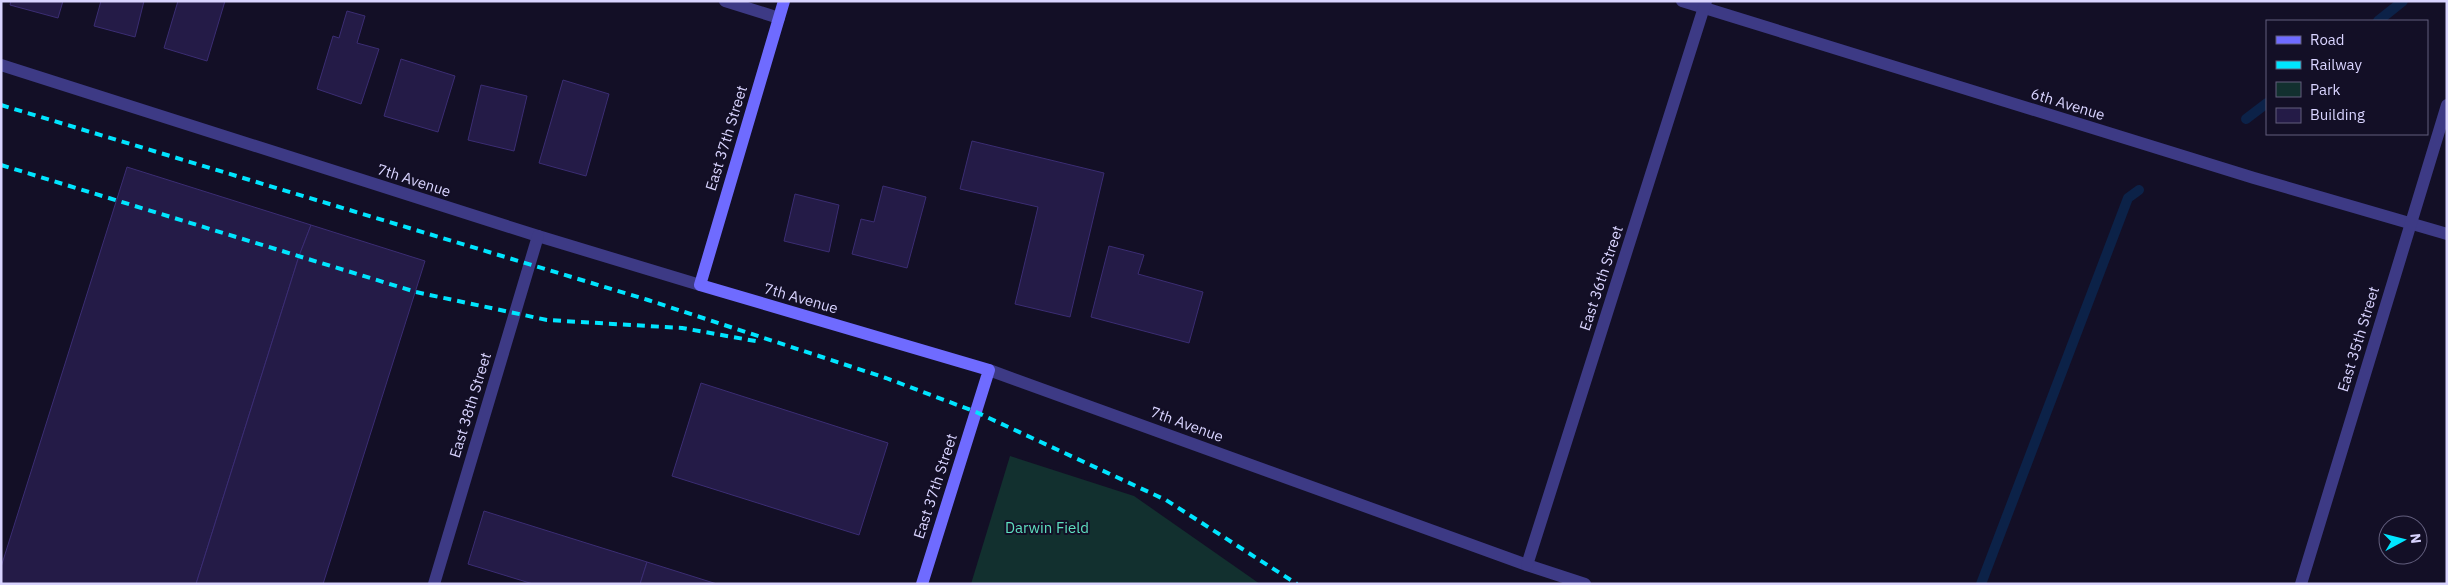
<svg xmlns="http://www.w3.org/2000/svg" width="2448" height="585" font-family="'IBM Plex Sans',sans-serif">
<rect width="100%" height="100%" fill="#130f26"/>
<!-- green -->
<path fill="#12302f" d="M1010 456 1134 496 1260 584H971Z"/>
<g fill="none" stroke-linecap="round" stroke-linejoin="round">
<!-- stream -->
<g stroke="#0c2248" stroke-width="10">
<path d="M2378 21 2403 1"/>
<path d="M2246 119 2267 103"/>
<path d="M1981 584 2128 198 2139 190"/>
</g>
</g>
<!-- building -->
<g fill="#241b47" stroke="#3b2d73">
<path d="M11 1H63L58 18 10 5Z"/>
<path d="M101 1H144L135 37 94 26Z"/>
<path d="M178 1H225L207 61 164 48Z"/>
<path d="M347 11 365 16 357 43 379 49 361 104 317 89 333 36 339 38Z"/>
<path d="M401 59 455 76 438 132 384 116Z"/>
<path d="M563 80 609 94 586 176 539 163Z"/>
<path d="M481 85 527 96 514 151 468 140Z"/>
<path d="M972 141 1104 173 1070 317 1015 304 1038 207 960 189Z"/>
<path d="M127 167 311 225 299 256 196 584H1V567Z"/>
<path d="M883 186 926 197 907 268 852 254 861 219 874 222Z"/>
<path d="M795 194 839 205 829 252 784 241Z"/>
<path d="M311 225 425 261 323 584H196L299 256Z"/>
<path d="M1109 246 1144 255 1138 274 1203 292 1189 343 1091 317Z"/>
<path d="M701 383 888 443 859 535 672 476Z"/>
<path d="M484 511 647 562 640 584H533L468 564Z"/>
<path d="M647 562 717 584H640Z"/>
</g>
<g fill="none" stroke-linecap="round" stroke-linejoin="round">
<!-- lane -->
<path stroke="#3d3a85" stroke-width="12" d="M725 1 779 18"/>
<!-- street -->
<g stroke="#3d3a85" stroke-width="12">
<path d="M1682 1 2254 178 2447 234"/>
<path d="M1 65 538 236 700 285"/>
<path d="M989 370 1527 565 1585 584"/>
<path d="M1527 565 1706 1"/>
<path d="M434 584 538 236"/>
<path d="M2301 584 2447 105"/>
</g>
<!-- secondary -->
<path stroke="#6f6bff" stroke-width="12" d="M784 1 700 285 989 370 922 584"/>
<!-- rail -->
<g stroke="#00e5ff" stroke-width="4" stroke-dasharray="8 6" stroke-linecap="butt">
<path d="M1 105 648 300 886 378 976 412 1166 500 1297 584"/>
<path d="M1 165 416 292 547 320 682 328 761 342"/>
</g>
</g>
<g text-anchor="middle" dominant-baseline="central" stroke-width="4" stroke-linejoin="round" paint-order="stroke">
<!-- street labels -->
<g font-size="15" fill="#d9d4ff" stroke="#130f26">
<text transform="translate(2068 104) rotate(17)">6th Avenue</text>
<text transform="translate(726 138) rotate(-73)">East 37th Street</text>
<text transform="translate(414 180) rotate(18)">7th Avenue</text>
<text transform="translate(1601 278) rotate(-72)">East 36th Street</text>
<text transform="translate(801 298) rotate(16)">7th Avenue</text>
<text transform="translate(2358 339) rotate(-73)">East 35th Street</text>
<text transform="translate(470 405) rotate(-73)">East 38th Street</text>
<text transform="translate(1187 424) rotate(20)">7th Avenue</text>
<text transform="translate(935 486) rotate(-72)">East 37th Street</text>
</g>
<!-- park labels -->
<g font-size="15" fill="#5fe0c0" stroke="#130f26">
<text x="1047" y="527">Darwin Field</text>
</g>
</g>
<!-- border -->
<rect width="2448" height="585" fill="none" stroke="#d9d4ff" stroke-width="5"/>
<!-- legend -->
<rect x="2266" y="20" width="162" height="115" fill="#130f26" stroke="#625e7d"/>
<rect x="2276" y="36" width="25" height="8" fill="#6f6bff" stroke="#625e7d"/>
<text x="2310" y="45" font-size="15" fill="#d9d4ff">Road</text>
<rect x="2276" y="61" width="25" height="8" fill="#00e5ff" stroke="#625e7d"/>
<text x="2310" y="70" font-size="15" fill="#d9d4ff">Railway</text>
<rect x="2276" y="82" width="25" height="15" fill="#12302f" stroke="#625e7d"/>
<text x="2310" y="95" font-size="15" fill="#d9d4ff">Park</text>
<rect x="2276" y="108" width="25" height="15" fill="#241b47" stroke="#625e7d"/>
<text x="2310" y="120" font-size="15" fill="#d9d4ff">Building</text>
<!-- north arrow -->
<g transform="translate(2403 540) rotate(83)"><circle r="24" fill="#130f26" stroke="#625e7d"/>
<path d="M0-4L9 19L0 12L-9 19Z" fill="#00e5ff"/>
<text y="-8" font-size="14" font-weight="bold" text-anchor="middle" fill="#d9d4ff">N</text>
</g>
</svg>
